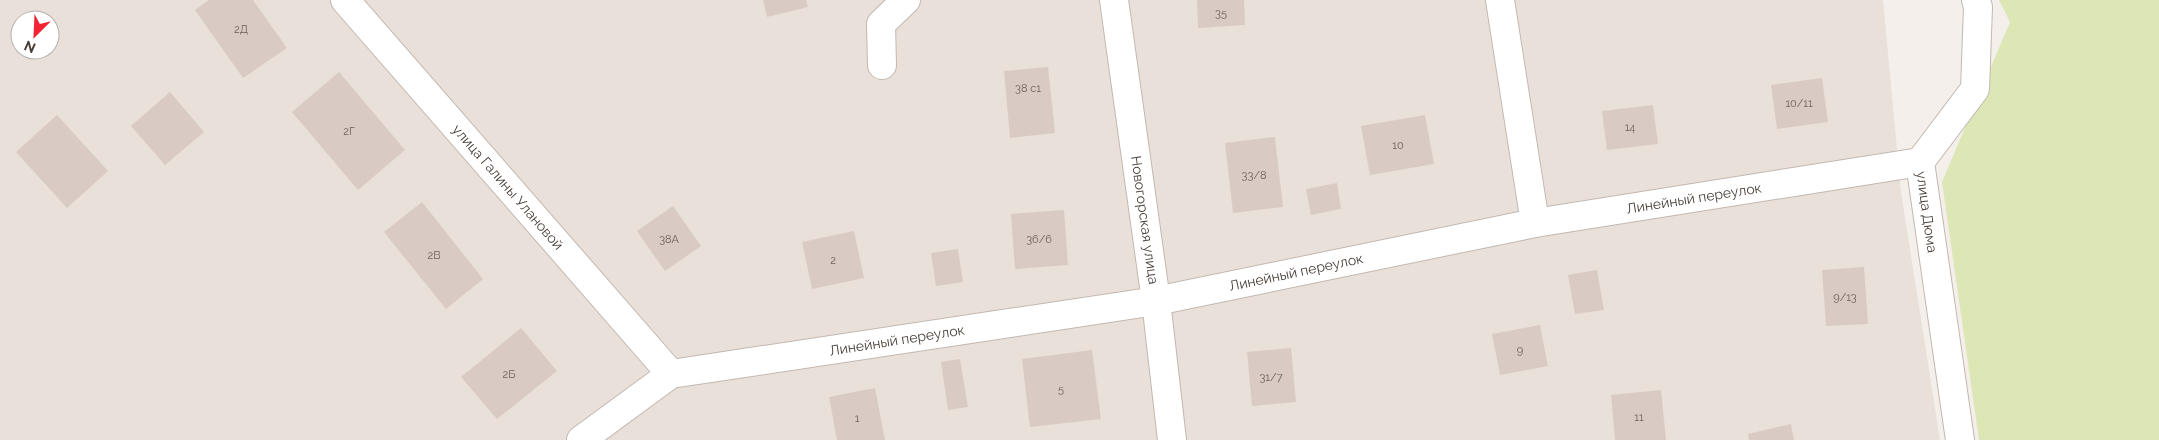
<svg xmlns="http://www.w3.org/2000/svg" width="2159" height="440" font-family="Raleway,sans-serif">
<rect width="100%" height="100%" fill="#f4efea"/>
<!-- residential -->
<path fill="#e8e0d9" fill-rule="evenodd" d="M0 0H1883L1901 192 1940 440H0ZM20 20H50V50H20Z"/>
<!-- green -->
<path fill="#dce7b5" d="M1999 0H2159V440H1979L1942 182 2010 22Z"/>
<!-- building -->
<g fill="#d9cbc3">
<path d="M209 0H253L287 48 243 78 195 10Z"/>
<path d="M763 0H806L808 7 767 17Z"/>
<path d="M1197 0H1244L1245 25 1198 28Z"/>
<path d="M1048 67 1055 133 1010 138 1004 71Z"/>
<path d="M339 72 405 150 358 190 292 112Z"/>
<path d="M1822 78 1828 122 1777 129 1771 85Z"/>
<path d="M170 92 204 132 165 165 131 126Z"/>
<path d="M1653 105 1658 144 1607 150 1602 111Z"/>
<path d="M57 115 108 171 67 208 16 152Z"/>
<path d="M1425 115 1434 164 1370 175 1361 126Z"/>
<path d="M1275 137 1283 207 1233 213 1225 143Z"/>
<path d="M1337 183 1341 209 1311 215 1306 189Z"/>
<path d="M422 202 483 279 446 309 384 232Z"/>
<path d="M673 206 701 246 665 271 637 231Z"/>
<path d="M1064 210 1068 265 1015 269 1011 214Z"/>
<path d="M854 231 864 278 812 289 802 242Z"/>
<path d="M958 249 963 282 936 286 931 253Z"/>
<path d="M1864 267 1868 324 1826 326 1822 270Z"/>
<path d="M1597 270 1604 310 1575 314 1568 275Z"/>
<path d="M1540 325 1548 366 1500 375 1492 334Z"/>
<path d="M521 328 557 371 497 419 461 377Z"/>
<path d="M1291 348 1296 402 1252 406 1247 352Z"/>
<path d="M1092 350 1101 419 1030 427 1022 359Z"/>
<path d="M960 359 968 407 948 410 941 362Z"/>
<path d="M875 388 885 440H837L829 397Z"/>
<path d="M1661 390 1666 440H1615L1611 395Z"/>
<path d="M1791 424 1794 440H1749L1748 434Z"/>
</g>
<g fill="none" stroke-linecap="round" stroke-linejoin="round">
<!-- street casing -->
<g stroke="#c3b8b0" stroke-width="30">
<g id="street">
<path d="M345 0 671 374"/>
<path d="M1114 0 1156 301 1172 440"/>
<path d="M1500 0 1535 223"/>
<path d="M882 65 881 24 906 0"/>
<path d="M581 440 671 374 1156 301 1535 223 1920 162"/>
<path d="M1960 440 1920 162 1975 89 1978 7 1976 0"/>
</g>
</g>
<!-- street -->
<use href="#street" stroke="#fff" stroke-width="28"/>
</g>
<g text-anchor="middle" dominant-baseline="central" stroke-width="4" stroke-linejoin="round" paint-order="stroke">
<!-- number labels -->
<g font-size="11" fill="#6c615b">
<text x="1221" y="13">35</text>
<text x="241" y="29">2Д</text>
<text x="1028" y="88">38 с1</text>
<text x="1799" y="103">10/11</text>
<text x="1630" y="127">14</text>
<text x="349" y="131">2Г</text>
<text x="1398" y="145">10</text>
<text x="1254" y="175">33/8</text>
<text x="669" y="239">38А</text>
<text x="1039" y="239">36/6</text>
<text x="434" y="255">2В</text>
<text x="833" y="260">2</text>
<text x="1845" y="297">9/13</text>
<text x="1520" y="350">9</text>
<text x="509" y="374">2Б</text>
<text x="1271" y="377">31/7</text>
<text x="1061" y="389">5</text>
<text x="1639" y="417">11</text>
<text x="857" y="418">1</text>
</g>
<!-- street labels -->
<g font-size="14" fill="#483e38" stroke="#fff">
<text transform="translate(508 187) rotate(49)">улица Галины Улановой</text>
<text transform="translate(1694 198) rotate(-9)">Линейный переулок</text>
<text transform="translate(1927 212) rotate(82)">улица Дюма</text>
<text transform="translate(1145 220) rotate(82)">Новогорская улица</text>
<text transform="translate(1296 272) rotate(-12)">Линейный переулок</text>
<text transform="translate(897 340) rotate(-9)">Линейный переулок</text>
</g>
</g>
<!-- north arrow -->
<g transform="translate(35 35) rotate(204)"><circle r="24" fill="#ffffff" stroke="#b6b2af"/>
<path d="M0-4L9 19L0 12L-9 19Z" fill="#f22434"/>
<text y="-8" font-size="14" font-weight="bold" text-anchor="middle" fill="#483e38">N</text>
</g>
</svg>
